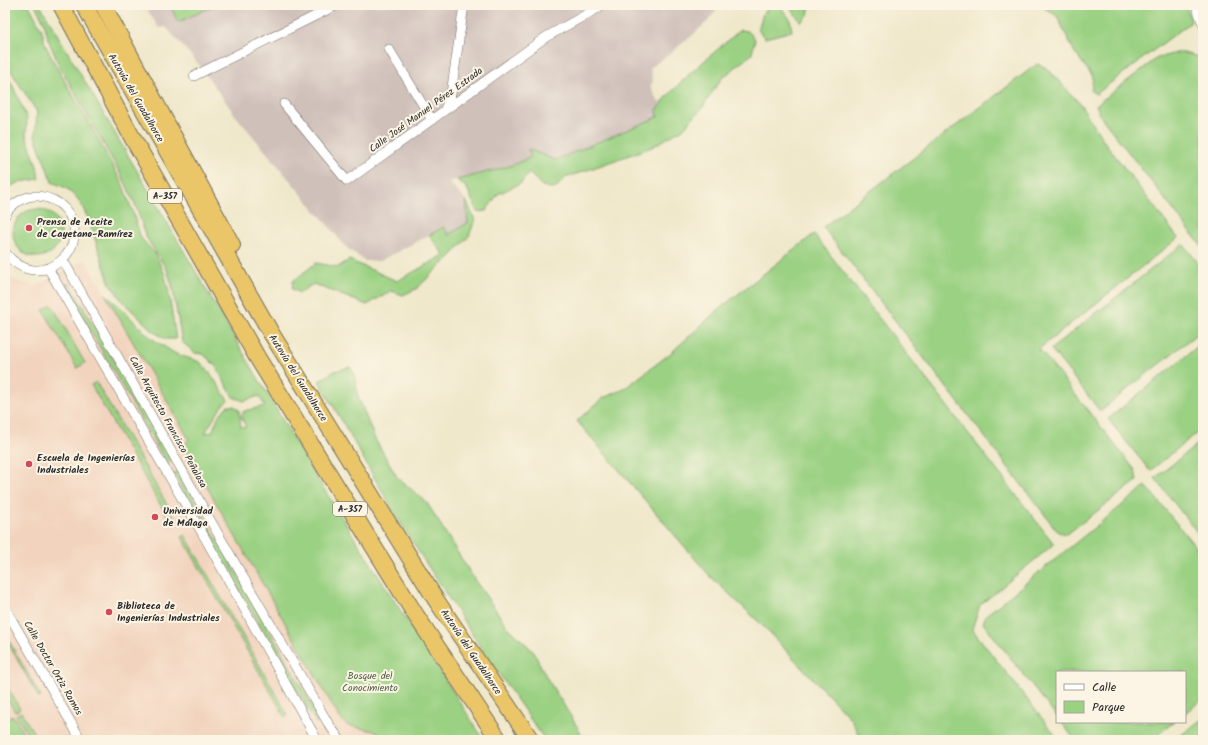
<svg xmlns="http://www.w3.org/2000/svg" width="1208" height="745" font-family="Kalam,sans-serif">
<rect width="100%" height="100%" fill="#fcf5e5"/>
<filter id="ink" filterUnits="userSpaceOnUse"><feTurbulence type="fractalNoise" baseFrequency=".025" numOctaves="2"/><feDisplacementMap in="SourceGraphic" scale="8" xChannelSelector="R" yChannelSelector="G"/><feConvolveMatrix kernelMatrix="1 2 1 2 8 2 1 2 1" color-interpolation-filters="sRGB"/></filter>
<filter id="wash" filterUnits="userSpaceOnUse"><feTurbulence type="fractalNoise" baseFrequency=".012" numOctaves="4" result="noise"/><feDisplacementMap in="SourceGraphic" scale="16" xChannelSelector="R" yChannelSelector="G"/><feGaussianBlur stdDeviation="0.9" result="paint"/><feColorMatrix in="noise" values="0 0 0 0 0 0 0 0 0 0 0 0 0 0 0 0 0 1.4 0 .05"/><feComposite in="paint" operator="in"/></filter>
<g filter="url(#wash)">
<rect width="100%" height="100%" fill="#f0e8cb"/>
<!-- built -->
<path fill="#f2d4be" d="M85 259 189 439 204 434 228 428 461 740H5V275L17 281 36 286Z"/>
<!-- industrial -->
<path fill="#cfc0ba" d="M144 5H721L707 22 686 41 685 40 677 48 650 68 653 82 650 86 657 100 661 103 657 109 658 117 555 160 528 149 531 157 510 166 448 182 466 200 468 223 448 235 444 227 380 261H365L347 248 235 115 200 66 166 27 159 28Z"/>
<!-- green -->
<g fill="#9bd183" stroke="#637e57">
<path d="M5 5H29L42 30 45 44 56 66 93 130 122 183 132 210 141 238 155 254 164 273 168 288 176 339H166L154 332 123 302 110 284 88 218 78 199 66 188 52 182 35 136 37 112 5 62Z"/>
<path d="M35 5H40L310 467 395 602 484 740H388L374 731 346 725 338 715 188 454 184 446 189 439 105 294 123 310 151 338 176 354 200 362 210 373 228 400 220 409 205 433 212 432 218 417 227 406H234L239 410 241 427H246L241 416 244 411 265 406 259 396 244 401 233 397 215 365 203 354 195 353 182 342 172 285 167 270 146 237 137 209 125 182 58 63 48 39 44 22Z"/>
<path d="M170 5H216L178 22Z"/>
<path d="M774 5H779L790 19 792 31 765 38 758 30 763 13Z"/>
<path d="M788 5H810L808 15 801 22Z"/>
<path d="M1040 5H1186L1191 22 1096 94 1091 91 1093 77 1075 53 1057 16Z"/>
<path d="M740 30 748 31 755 39 752 54 721 79 702 108 683 129 652 147 565 178 555 189 542 186 529 173 521 183 498 194 486 211 477 212 467 188 457 180 510 166 531 157 528 149 555 160 658 117 657 109C680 79 712 55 740 30Z"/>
<path d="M1180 52 1199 57 1203 85V248L1101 117 1096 105 1157 58Z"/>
<path d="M1037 64 1047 68 1081 105 1103 140 1178 238 1039 349 1135 470 1137 481 1067 534 1058 532 823 227Z"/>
<path d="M5 74 11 82 27 118 26 135 37 166 39 179 20 182 5 189Z"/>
<path d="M466 200 475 220 469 236 451 256 416 289 403 295 391 291 367 305 313 284 300 293 292 289 293 281 316 263 338 267 349 260 397 281 444 255 429 235 444 227 448 235 468 223Z"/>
<circle cx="37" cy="233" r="24"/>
<path d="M814 234 1054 544 980 605 972 629 1059 740H861L851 719 761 624 709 575 577 421 603 398 624 389 672 352 718 310Z"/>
<path d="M1183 244 1203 269V329L1100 411 1051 349Z"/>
<path d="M69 283 172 461 167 464 64 285Z"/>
<path d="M52 305 85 363 77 368 43 310Z"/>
<path d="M1203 342V428L1150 471 1108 419Z"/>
<path d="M350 367 354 373 358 397 375 439 397 477 427 503 476 582 507 626 533 651 548 680 575 723 584 740H545L485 654 402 526 319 381 335 371Z"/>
<path d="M96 382 177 522 172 525 91 385Z"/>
<path d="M1203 440V540L1155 478Z"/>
<path d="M178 471 321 721 316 723 173 474Z"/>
<path d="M1146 486 1203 556V699L1185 713V672H1057V717L983 623 986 615Z"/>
<path d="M185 535 288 715 285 717 182 537Z"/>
<path d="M5 634 41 697 39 698 5 638Z"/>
<path d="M5 683 20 709 15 712 5 695Z"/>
<path d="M21 712 38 740H31L16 715Z"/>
<path d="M12 716 14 717 27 740H5V720Z"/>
<path d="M1203 718V740H1175Z"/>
<path d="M1061 722H1174L1151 740H1075Z"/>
</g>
</g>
<g filter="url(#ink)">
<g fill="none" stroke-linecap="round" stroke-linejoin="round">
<!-- minor casing -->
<g stroke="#706d63" stroke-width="10">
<g id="minor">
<path d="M1196 5 1203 24"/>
<path d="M389 49 432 120"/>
<path d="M194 76 337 5"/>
<path d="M284 104 347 181 546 37 598 8 601 5"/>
<path d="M445 109 451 94 464 5"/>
<path d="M5 215C11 204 25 195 38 196 48 197 58 201 65 209 97 246 39 298 5 252"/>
<path d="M63 260 217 532 328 723 340 740"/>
<path d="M48 268 205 538 317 740"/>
<path d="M5 608 81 740"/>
</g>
</g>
<!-- motorway casing -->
<g stroke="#706d63" stroke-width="18">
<g id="motorway">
<path d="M61 5 132 137 257 357 415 614 499 740"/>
<path d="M84 5 271 333 436 600 531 740"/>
<path d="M103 5 232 245"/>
</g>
</g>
<!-- minor -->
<use href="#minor" stroke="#fff" stroke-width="9"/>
<!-- motorway -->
<use href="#motorway" stroke="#eac669" stroke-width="16"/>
</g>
</g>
<!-- markers -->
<g fill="#d1495b" stroke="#fcf5e5" stroke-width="1.5">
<circle cx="29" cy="228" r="4"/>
<circle cx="29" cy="464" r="4"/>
<circle cx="155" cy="517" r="4"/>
<circle cx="109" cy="612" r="4"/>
</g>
<g text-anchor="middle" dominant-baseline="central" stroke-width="4" stroke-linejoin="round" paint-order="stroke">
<!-- shield labels -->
<g fill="#fcf5e5" stroke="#6a6863" stroke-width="1">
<rect x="148" y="189" width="34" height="14" rx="3"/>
<rect x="333" y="502" width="34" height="14" rx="3"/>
</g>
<g font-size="9" font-weight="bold" fill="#2b2b2b">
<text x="165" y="196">A-357</text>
<text x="350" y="509">A-357</text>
</g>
<!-- street labels -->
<g font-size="10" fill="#2b2b2b" stroke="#fcf5e5">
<text transform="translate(136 98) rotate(60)">Autovía del Guadalhorce</text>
<text transform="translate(426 110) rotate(-36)">Calle José Manuel Pérez Estrada</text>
<text transform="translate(298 378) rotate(58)">Autovía del Guadalhorce</text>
<text transform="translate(168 422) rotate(61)">Calle Arquitecto Francisco Peñalosa</text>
<text transform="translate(471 652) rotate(56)">Autovía del Guadalhorce</text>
<text transform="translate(53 668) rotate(60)">Calle Doctor Ortiz Ramos</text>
</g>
<!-- poi labels -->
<g font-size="10" font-weight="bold" fill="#2b2b2b" stroke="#fcf5e5" text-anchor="start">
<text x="37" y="222">Prensa de Aceite<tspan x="37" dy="12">de Cayetano-Ramírez</tspan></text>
<text x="37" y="458">Escuela de Ingenierías<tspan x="37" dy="12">Industriales</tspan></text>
<text x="163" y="511">Universidad<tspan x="163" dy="12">de Málaga</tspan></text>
<text x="117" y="606">Biblioteca de<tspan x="117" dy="12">Ingenierías Industriales</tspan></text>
</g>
<!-- park labels -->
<g font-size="10" fill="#4d5d45" stroke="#fcf5e5">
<text x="370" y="676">Bosque del<tspan x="370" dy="12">Conocimiento</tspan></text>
</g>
</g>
<!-- margin -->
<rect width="1208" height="745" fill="none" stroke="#fcf5e5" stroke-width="20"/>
<!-- legend -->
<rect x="1056" y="671" width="130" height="52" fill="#fcf5e5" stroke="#a8a49b"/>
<rect x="1064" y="684" width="20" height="6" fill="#ffffff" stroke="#a8a49b"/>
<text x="1092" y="691" font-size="12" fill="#2b2b2b">Calle</text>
<rect x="1064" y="701" width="20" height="12" fill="#9bd183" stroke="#a8a49b"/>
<text x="1092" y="711" font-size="12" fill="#2b2b2b">Parque</text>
</svg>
